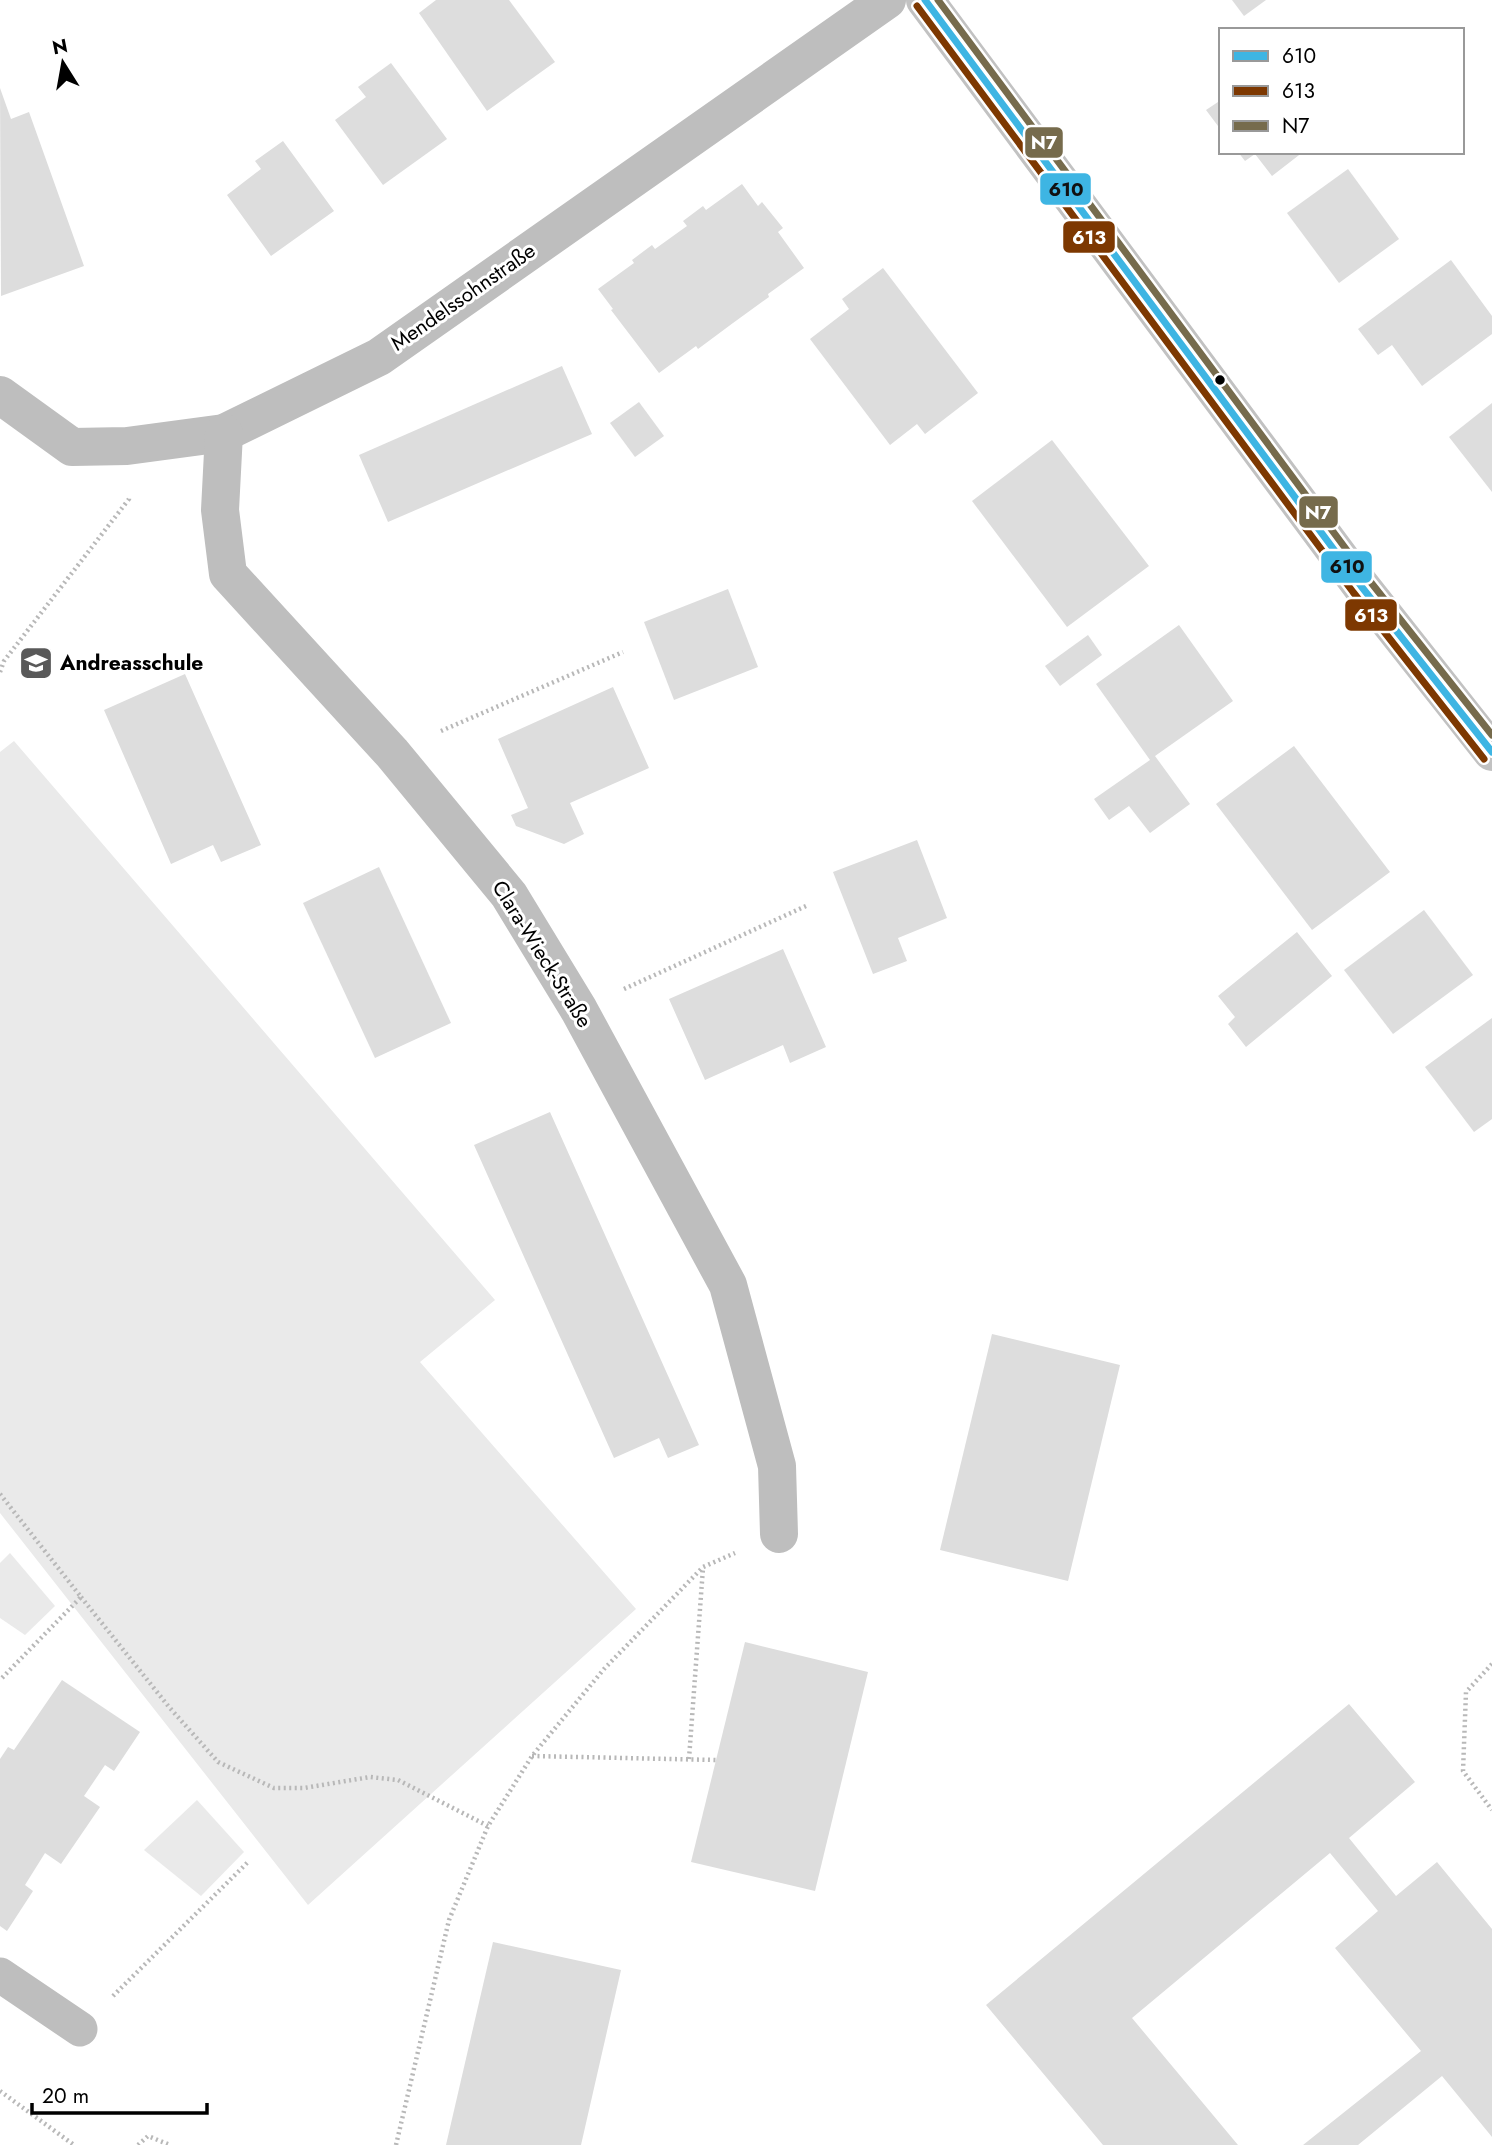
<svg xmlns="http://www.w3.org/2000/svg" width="1492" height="2145" font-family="Jost,sans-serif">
<rect width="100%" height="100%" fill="#fff"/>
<!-- green -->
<g fill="#eaeaea">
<path d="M14 741 495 1300 420 1362 636 1609 308 1905 0 1513V752Z"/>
<path d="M10 1553 55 1606 25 1635 0 1618V1563Z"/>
<path d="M197 1800 244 1852 201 1896 144 1850Z"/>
</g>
<!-- building -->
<g fill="#ddd">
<path d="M436 0H509L555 62 487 111 419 13Z"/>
<path d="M1232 0H1266L1244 16Z"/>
<path d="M391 63 447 139 383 185 335 120 366 97 358 87Z"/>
<path d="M0 88 11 119 29 112 84 266 1 296Z"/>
<path d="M1221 100V130L1206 110Z"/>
<path d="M283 141 334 211 271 256 227 195 261 169 255 161Z"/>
<path d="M1238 152H1303L1272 176 1255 154 1245 161Z"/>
<path d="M1348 169 1399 239 1339 283 1287 213Z"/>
<path d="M742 184 758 206 762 202 783 228 778 232 804 268 768 294 769 297 733 323 698 349 696 346 659 373 611 310 613 309 598 289 634 263 632 260 652 245 655 249 687 226 683 221 703 206 706 210Z"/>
<path d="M1451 260 1492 316V334L1422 386 1392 345 1378 355 1358 329Z"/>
<path d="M883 268 978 393 925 434 917 424 890 445 810 339 849 309 842 299Z"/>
<path d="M562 366 592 434 388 522 359 455Z"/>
<path d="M639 402 664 436 635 457 610 423Z"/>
<path d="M1492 403V492L1449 437Z"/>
<path d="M1052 440 1149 566 1067 627 972 501Z"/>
<path d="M728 589 758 667 674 700 644 622Z"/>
<path d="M1179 625 1233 701 1155 756 1190 804 1150 833 1129 806 1109 820 1094 799 1150 760 1096 684Z"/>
<path d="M1088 635 1102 655 1060 686 1045 666Z"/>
<path d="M185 674 261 845 221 862 213 845 171 864 104 710Z"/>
<path d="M613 687 649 768 570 803 584 834 564 844 516 826 511 815 528 808 498 739Z"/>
<path d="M1294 746 1390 872 1312 930 1216 804Z"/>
<path d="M917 840 947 918 898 938 907 961 873 974 833 872Z"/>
<path d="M379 867 451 1023 375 1058 303 903Z"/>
<path d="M1424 910 1473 975 1393 1034 1344 970Z"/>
<path d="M1297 932 1332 976 1246 1047 1228 1024 1235 1017 1218 996Z"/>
<path d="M783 949 826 1047 790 1063 783 1045 705 1080 669 999Z"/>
<path d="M1492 1018V1119L1474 1132 1425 1067Z"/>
<path d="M550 1112 699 1445 668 1458 659 1438 614 1458 474 1145Z"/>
<path d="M992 1334 1120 1365 1068 1581 940 1550Z"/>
<path d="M745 1642 868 1672 815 1891 691 1862Z"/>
<path d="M62 1680 140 1732 114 1771 105 1765 84 1796 100 1807 61 1864 45 1853 25 1885 33 1891 7 1931 0 1926V1759L8 1747 14 1750Z"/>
<path d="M1349 1704 1415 1782 1349 1838 1396 1896 1437 1862 1492 1929V2137L1442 2076 1358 2145H1303L1421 2051 1335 1948 1378 1911 1330 1853 1132 2018 1238 2145H1103L986 2005Z"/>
<path d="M493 1942 621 1970 581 2145H446Z"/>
</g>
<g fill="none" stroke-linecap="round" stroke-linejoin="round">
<!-- path -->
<g stroke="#b8b8b8" stroke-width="4.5" stroke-dasharray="2 3.5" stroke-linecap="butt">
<path d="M0 672 4 661 129 499V496"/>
<path d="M441 731 623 652"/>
<path d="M624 989 806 906"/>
<path d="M0 1494 81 1597 0 1680"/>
<path d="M81 1597 169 1707 218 1762 274 1788H304L370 1777 398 1780 488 1826"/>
<path d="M1492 1664 1466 1692 1463 1771 1492 1810"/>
<path d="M532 1756 716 1760"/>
<path d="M689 1759 703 1568"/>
<path d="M113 1996 249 1861"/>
<path d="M0 2091 74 2145"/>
<path d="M138 2145 148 2136 170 2145"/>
<path d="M396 2145 449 1920 488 1826 532 1756 604 1669 703 1567 735 1553"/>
</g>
<!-- service -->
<path stroke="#bebebe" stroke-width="35" d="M0 1975 80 2029"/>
<!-- minor -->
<g stroke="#bebebe" stroke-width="38">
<path d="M0 395 72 447 127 446 224 433 379 357 887 0"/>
<path d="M224 433 220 510 228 574 392 753 509 895 579 1010 728 1285 777 1466 779 1534"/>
</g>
<!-- secondary -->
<path stroke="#c2c2c2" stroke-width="38" d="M925 0 1361 586 1492 752"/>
<!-- bus-1 casing -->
<g stroke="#fff" stroke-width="12">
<path id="bus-1" d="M925 0 1361 586 1492 752"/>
</g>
<!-- bus-2 casing -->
<g stroke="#fff" stroke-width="12">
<path id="bus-2" d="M917 6 1353 592 1484 759"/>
</g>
<!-- bus-3 casing -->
<g stroke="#fff" stroke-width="12">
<path id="bus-3" d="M938 0 1369 580 1492 735"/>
</g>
<!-- bus-1 -->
<use href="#bus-1" stroke="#3eb5e3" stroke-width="7"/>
<!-- bus-2 -->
<use href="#bus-2" stroke="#7d3801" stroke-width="7"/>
<!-- bus-3 -->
<use href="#bus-3" stroke="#766b4c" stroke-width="7"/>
</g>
<!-- icons -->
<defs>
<g id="school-square" transform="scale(1.75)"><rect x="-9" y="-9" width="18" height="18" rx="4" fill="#595959" stroke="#fff"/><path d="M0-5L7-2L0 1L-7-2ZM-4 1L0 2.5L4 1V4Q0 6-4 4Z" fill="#fff"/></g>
</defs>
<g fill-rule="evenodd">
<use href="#school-square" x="36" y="663"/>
</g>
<!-- markers -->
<circle fill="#000" stroke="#fff" stroke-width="2.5" cx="1220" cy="380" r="6"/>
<g text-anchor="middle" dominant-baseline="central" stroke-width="6" stroke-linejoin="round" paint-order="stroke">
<!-- street labels -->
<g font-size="21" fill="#000" stroke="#fff">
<text transform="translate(463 297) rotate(-35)">Mendelssohnstraße</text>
<text transform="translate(542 954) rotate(58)">Clara-Wieck-Straße</text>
</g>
<!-- poi labels -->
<g font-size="21" font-weight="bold" fill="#000" stroke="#fff" text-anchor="start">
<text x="60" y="663">Andreasschule</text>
</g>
</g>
<g stroke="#fff" stroke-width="2.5">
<rect x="1024" y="126" width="40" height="33" rx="7" fill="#766b4c"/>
<rect x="1039" y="172" width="53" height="34" rx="7" fill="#3eb5e3"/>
<rect x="1062" y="220" width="54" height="34" rx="7" fill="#7d3801"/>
<rect x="1298" y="495" width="41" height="34" rx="7" fill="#766b4c"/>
<rect x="1320" y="550" width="53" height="34" rx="7" fill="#3eb5e3"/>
<rect x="1344" y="598" width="54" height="34" rx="7" fill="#7d3801"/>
</g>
<g font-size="19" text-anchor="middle" font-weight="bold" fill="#fff">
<text x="1044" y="149">N7</text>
<text x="1089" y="244">613</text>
<text x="1318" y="519">N7</text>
<text x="1371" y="622">613</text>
</g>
<g font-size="19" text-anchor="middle" font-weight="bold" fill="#111">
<text x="1066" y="196">610</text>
<text x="1347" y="573">610</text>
</g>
<!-- legend -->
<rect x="1219" y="28" width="245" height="126" fill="#ffffff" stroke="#999999" stroke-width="2"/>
<rect x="1233" y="51" width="35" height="10" fill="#3eb5e3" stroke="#999999" stroke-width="2"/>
<text x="1282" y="63" font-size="21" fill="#000000">610</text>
<rect x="1233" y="86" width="35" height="10" fill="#7d3801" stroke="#999999" stroke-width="2"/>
<text x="1282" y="98" font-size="21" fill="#000000">613</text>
<rect x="1233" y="121" width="35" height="10" fill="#766b4c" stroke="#999999" stroke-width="2"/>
<text x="1282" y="133" font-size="21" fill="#000000">N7</text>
<!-- north arrow -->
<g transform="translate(63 63) rotate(349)" stroke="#ffffff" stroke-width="5" paint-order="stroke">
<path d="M0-5L12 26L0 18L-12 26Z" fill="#000000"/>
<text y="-10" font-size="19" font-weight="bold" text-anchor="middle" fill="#000000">N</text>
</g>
<!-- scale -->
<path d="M32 2103v10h175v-10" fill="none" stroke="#000000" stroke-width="3.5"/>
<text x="42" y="2103" font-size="21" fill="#000000" stroke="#ffffff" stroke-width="5" paint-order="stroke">20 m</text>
</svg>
